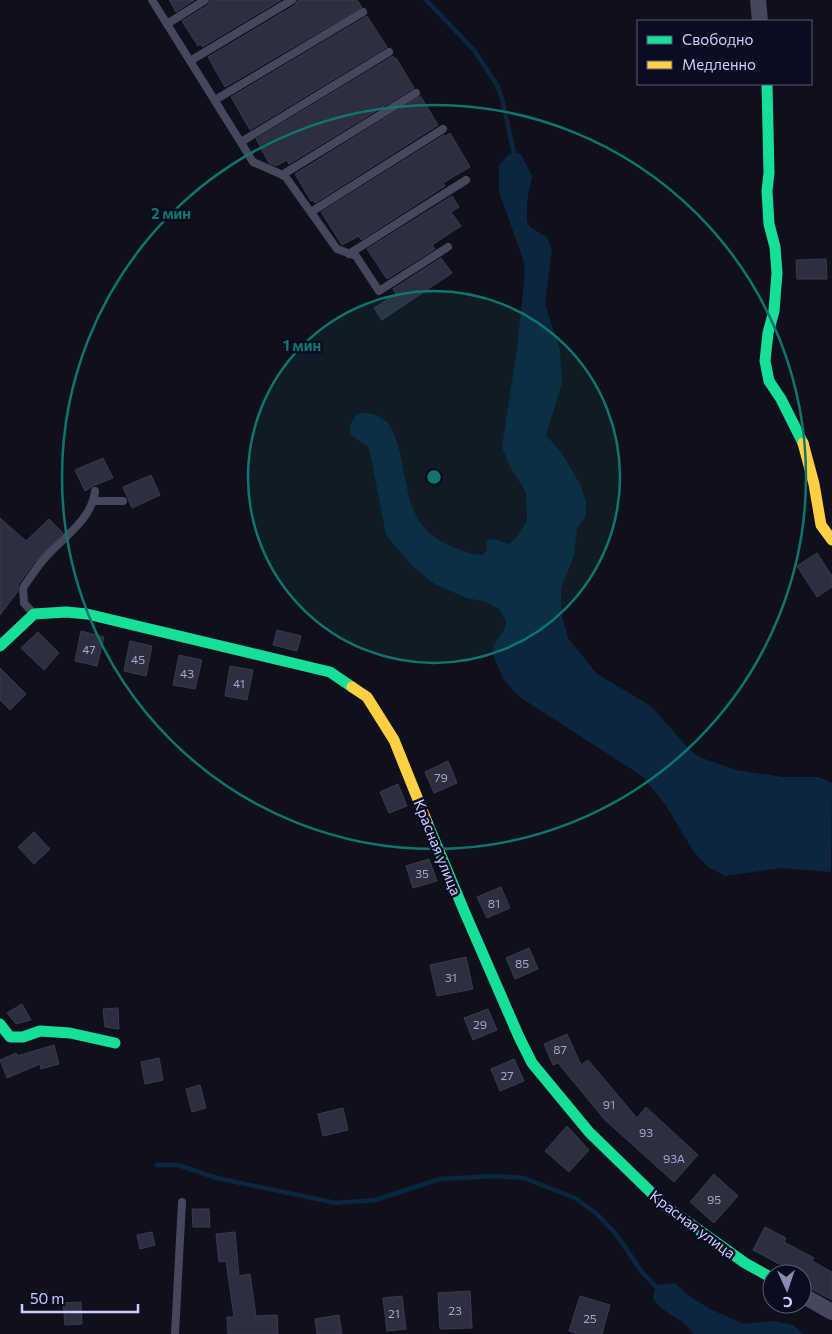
<svg xmlns="http://www.w3.org/2000/svg" width="832" height="1334" font-family="Commissioner,sans-serif">
<rect width="100%" height="100%" fill="#10101c"/>
<!-- water -->
<g fill="#0b263e">
<path d="M514 153 521 154 532 176 527 201V221L530 227 547 237 552 249 545 304 560 350 562 383 546 435 563 455 581 486 586 502V515L577 529 574 556 561 588V612L568 638 597 674 651 706 690 750 702 758 736 770 783 777H819L832 783 831 872 781 868 725 876 708 867 694 852 665 804 642 776 518 696 504 680 493 655V647L505 628 506 621 499 609 487 602 467 598 436 585 413 567 386 535 369 447 352 436 349 429C351 424 353 418 357 415 366 409 385 417 390 426 414 470 394 523 453 547 463 551 472 555 483 555L487 551 486 540 493 539 509 544 516 538 527 521 526 492 510 467 502 447 517 348 525 273 523 259 499 192V165L508 155Z"/>
<path d="M675 1283 689 1296 710 1309 744 1324 774 1321 793 1325 803 1334H693C683 1316 662 1315 653 1298L656 1285Z"/>
</g>
<g fill="none" stroke-linecap="round" stroke-linejoin="round">
<!-- stream -->
<g stroke="#0b263e" stroke-width="4.5">
<path d="M426 0 474 50 497 85 502 98 515 158"/>
<path d="M157 1165H178L217 1178 336 1203 375 1200 440 1179 496 1176 524 1178 575 1198 597 1214 616 1234 642 1272 659 1290"/>
</g>
</g>
<!-- building -->
<g fill="#2d2e3e" stroke="#3a3a50">
<path d="M169 0H194L176 12Z"/>
<path d="M211 0H281L202 47 201 44 198 46 182 21 208 5Z"/>
<path d="M298 0H357L362 7 225 87 208 57 295 5Z"/>
<path d="M367 16 387 47 250 130 231 97Z"/>
<path d="M393 56 394 59 396 58 414 88 289 164 287 160 276 166 269 163 256 139Z"/>
<path d="M419 97H421L438 125 315 203 313 200 311 201 295 174Z"/>
<path d="M450 133 470 167 443 183 445 186 361 240 359 236 342 245 321 212 444 135 445 136Z"/>
<path d="M452 196 459 207 451 212 461 226 432 245 435 249 387 279 367 249Z"/>
<path d="M441 258 452 273 382 320 374 308 396 294 393 289Z"/>
<path d="M826 259 827 279H797L796 260Z"/>
<path d="M103 458 113 478 93 486 85 491 75 470Z"/>
<path d="M151 475 160 495 132 508 123 487Z"/>
<path d="M0 518 26 541 49 519 63 533 34 563 18 585V591L0 615Z"/>
<path d="M817 553 832 576V587L817 597 797 566Z"/>
<path d="M277 630 301 636 297 651 273 645Z"/>
<path d="M81 631 104 637 97 666 75 661Z"/>
<path d="M38 632 59 653 44 670 21 648Z"/>
<path d="M130 641 152 646 146 676 124 671Z"/>
<path d="M179 655 202 660 195 689 173 685Z"/>
<path d="M230 666 253 670 247 700 225 696Z"/>
<path d="M0 668 26 694 10 710 0 700Z"/>
<path d="M448 761 457 783 434 793 425 772Z"/>
<path d="M398 784 407 806 389 813 380 792Z"/>
<path d="M34 832 50 849 34 864 18 847Z"/>
<path d="M429 859 437 881 413 888 406 866Z"/>
<path d="M501 887 510 908 487 918 477 897Z"/>
<path d="M529 948 538 969 515 979 506 958Z"/>
<path d="M466 957 473 989 437 996 430 965Z"/>
<path d="M22 1004 31 1020 16 1024 7 1013Z"/>
<path d="M118 1008 119 1029 105 1027 103 1009Z"/>
<path d="M488 1009 497 1030 473 1040 464 1018Z"/>
<path d="M567 1034 581 1065 588 1060 637 1118 646 1107 698 1155 674 1182 605 1120 558 1063 553 1065 544 1044Z"/>
<path d="M54 1045 59 1064 41 1069 40 1064 7 1078 0 1060 16 1053 17 1056Z"/>
<path d="M159 1058 163 1080 145 1084 141 1062Z"/>
<path d="M514 1059 524 1081 500 1091 491 1069Z"/>
<path d="M200 1085 206 1108 192 1112 186 1089Z"/>
<path d="M343 1108 348 1130 323 1136 318 1114Z"/>
<path d="M567 1126 589 1150 569 1172 545 1151Z"/>
<path d="M714 1174 738 1196 714 1223 690 1202Z"/>
<path d="M192 1209H209L210 1227H193Z"/>
<path d="M765 1227 786 1238 784 1242 814 1258 812 1261 832 1272V1300L802 1284V1274H790L781 1269 783 1266 753 1250Z"/>
<path d="M152 1232 155 1245 140 1249 137 1235Z"/>
<path d="M235 1232 239 1276 250 1274 256 1316 277 1315 278 1334H228L227 1317H234L226 1261 219 1262 216 1234Z"/>
<path d="M470 1291 472 1328 440 1329 438 1293Z"/>
<path d="M402 1296 406 1329 387 1331 383 1298Z"/>
<path d="M580 1296 610 1305 602 1334H578L569 1331Z"/>
<path d="M81 1302 82 1324 65 1325 63 1303Z"/>
<path d="M339 1315 342 1334H317L315 1319Z"/>
</g>
<g fill="none" stroke-linecap="round" stroke-linejoin="round">
<!-- lane -->
<g stroke="#45485d" stroke-width="8">
<path d="M152 0 253 162 285 176 337 249 356 256 379 291 448 247"/>
<path d="M167 24 205 0"/>
<path d="M190 61 292 0"/>
<path d="M215 100 363 12"/>
<path d="M241 142 389 52"/>
<path d="M282 175 416 93"/>
<path d="M311 212 443 129"/>
<path d="M349 254 466 180"/>
<path d="M94 501H123"/>
<path d="M32 612 24 603 23 588C30 578 36 568 44 559 62 538 92 520 95 491"/>
<path d="M175 1334 182 1202"/>
</g>
<!-- street -->
<g stroke="#45485d" stroke-width="16">
<path d="M758 0 760 21"/>
<path d="M802 1295 832 1312"/>
</g>
<!-- fast -->
<g stroke="#16e098" stroke-width="11">
<path d="M767 84 769 173 767 191 769 224 775 247 777 273 774 311 768 333 765 361 769 381 781 399 803 443"/>
<path d="M0 646 34 614 66 612 87 614 330 672 352 687"/>
<path d="M427 822 465 913 519 1037 532 1063 589 1132 664 1205 745 1263 772 1278"/>
<path d="M0 1024 10 1037H23L40 1031 70 1033 115 1043"/>
</g>
<!-- slow -->
<g stroke="#ffcf43" stroke-width="11">
<path d="M803 443 814 484 821 525 832 540"/>
<path d="M352 687 367 697 394 740 427 822"/>
</g>
</g>
<!-- distance rings -->
<circle cx="434" cy="477" r="186" fill="#0f766e" fill-opacity=".12"/>
<g fill="none" stroke="#0f766e" stroke-width="2.5">
<circle cx="434" cy="477" r="186"/>
<circle cx="434" cy="477" r="372"/>
</g>
<g text-anchor="middle" dominant-baseline="central" stroke-width="5" stroke-linejoin="round" paint-order="stroke">
<!-- number labels -->
<g font-size="12" fill="#a3a6cf">
<text x="89" y="649">47</text>
<text x="138" y="659">45</text>
<text x="187" y="673">43</text>
<text x="239" y="683">41</text>
<text x="441" y="777">79</text>
<text x="422" y="873">35</text>
<text x="494" y="903">81</text>
<text x="522" y="963">85</text>
<text x="451" y="977">31</text>
<text x="480" y="1024">29</text>
<text x="560" y="1049">87</text>
<text x="507" y="1075">27</text>
<text x="609" y="1104">91</text>
<text x="646" y="1132">93</text>
<text x="674" y="1158">93А</text>
<text x="714" y="1199">95</text>
<text x="455" y="1310">23</text>
<text x="394" y="1313">21</text>
<text x="590" y="1318">25</text>
</g>
<!-- street labels -->
<g font-size="15" fill="#caceff" stroke="#0c0c20">
<text transform="translate(438 847) rotate(68)">Красная улица</text>
<text transform="translate(693 1224) rotate(37)">Красная улица</text>
</g>
</g>
<circle cx="434" cy="477" r="8" fill="#0f766e" stroke="#0c0c20" stroke-width="2.5"/>
<g font-size="15" text-anchor="middle" font-weight="bold" fill="#0f766e" stroke="#0c0c20" stroke-width="5" stroke-linejoin="round" paint-order="stroke">
<text x="171" y="219">2 мин</text>
<text x="302" y="351">1 мин</text>
</g>
<!-- legend -->
<rect x="637" y="20" width="175" height="65" fill="#0c0c20" stroke="#585a79"/>
<rect x="647" y="36" width="25" height="8" fill="#16e098" stroke="#585a79"/>
<text x="682" y="45" font-size="15" fill="#caceff">Свободно</text>
<rect x="647" y="61" width="25" height="8" fill="#ffcf43" stroke="#585a79"/>
<text x="682" y="70" font-size="15" fill="#caceff">Медленно</text>
<!-- north arrow -->
<g transform="translate(787 1289) rotate(177)"><circle r="24" fill="#0c0c20" stroke="#585a79"/>
<path d="M0-4L9 19L0 12L-9 19Z" fill="#898cb0"/>
<text y="-8" font-size="14" font-weight="bold" text-anchor="middle" fill="#caceff">С</text>
</g>
<!-- scale -->
<path d="M22 1304v8h116v-8" fill="none" stroke="#caceff" stroke-width="2.5"/>
<text x="30" y="1304" font-size="15" fill="#caceff" stroke="#0c0c20" stroke-width="4" paint-order="stroke">50 m</text>
</svg>
